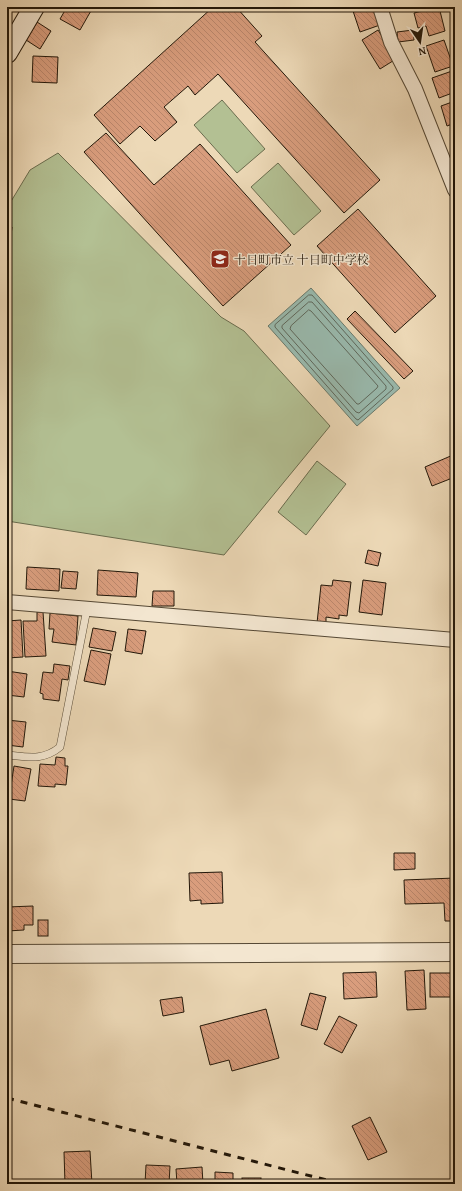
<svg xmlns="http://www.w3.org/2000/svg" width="462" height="1191" font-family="'Gentium Book Plus','Noto Serif JP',serif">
<defs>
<pattern id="building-back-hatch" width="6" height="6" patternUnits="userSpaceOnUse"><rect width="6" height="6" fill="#d99d7d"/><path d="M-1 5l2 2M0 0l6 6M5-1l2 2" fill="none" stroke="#ba866b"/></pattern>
</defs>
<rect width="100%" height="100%" fill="#edd9b7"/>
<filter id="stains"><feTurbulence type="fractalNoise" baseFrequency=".005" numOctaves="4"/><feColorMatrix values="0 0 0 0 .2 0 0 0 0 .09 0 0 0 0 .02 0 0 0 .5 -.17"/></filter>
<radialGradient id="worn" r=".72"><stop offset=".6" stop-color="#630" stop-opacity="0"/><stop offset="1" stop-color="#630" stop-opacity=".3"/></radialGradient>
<!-- pitch -->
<g fill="#b3c093" stroke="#6a6c4e">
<path d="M222 100 265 149 237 173 194 125Z"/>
<path d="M58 153 221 317 244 331 330 426 224 555 7 521V208L30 170Z"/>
<path d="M278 163 321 211 294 235 251 187Z"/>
<path d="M317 461 346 484 306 535 278 512Z"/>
</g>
<!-- water -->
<path fill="#99baae" stroke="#69796c" d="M311 288 400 388 357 426 268 326Z"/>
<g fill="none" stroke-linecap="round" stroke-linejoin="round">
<!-- shore -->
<g stroke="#5e685c" stroke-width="1">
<path d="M309 295H312L393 387V389L358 420 356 419 275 327V325Z"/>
<path d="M309 302H312L386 386V389L359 413 356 412 282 328V326Z"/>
<path d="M309 310 311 311 378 386 377 388 359 404H357L290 329 291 326Z"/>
</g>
</g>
<!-- building -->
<g fill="url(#building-back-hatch)" stroke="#221709">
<path d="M67 7H88L92 9 80 30 60 19Z"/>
<path d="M213 7H236L262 36 255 42 380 180 344 213 218 74 195 95 188 86 164 107 177 122 155 141 140 126 120 144 94 115Z"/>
<path d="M355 7H374L380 25 360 32 352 8Z"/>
<path d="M439 7 445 31 429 36 426 26 418 28 414 13Z"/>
<path d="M37 22 51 31 40 49 26 40Z"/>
<path d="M378 30 396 59 380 69 362 40Z"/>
<path d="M413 30 414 40 398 42 397 32Z"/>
<path d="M444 40 453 66 435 72 426 46Z"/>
<path d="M33 56 58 57 57 83 32 82Z"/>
<path d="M455 70V92L439 98 432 78Z"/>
<path d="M455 101V123L447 126 441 106Z"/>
<path d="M106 133 154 185 200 144 291 245 223 306 84 152Z"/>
<path d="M358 209 436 296 395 333 317 246Z"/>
<path d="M7 226 12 227 10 244H7Z"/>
<path d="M355 311 413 371 404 379 347 319Z"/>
<path d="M453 455 455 459V477L432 486 425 467Z"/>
<path d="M368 550 381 553 378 566 365 563Z"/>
<path d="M27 567 60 569 59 591 26 589Z"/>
<path d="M98 570 138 573 136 597 97 595Z"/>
<path d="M63 571 78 572 76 589 61 588Z"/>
<path d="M333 580 351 582 347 616 339 615V619L326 617V624L317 623 321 585 332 586Z"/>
<path d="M363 580 386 583 382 615 359 612Z"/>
<path d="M153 591H174V606H152Z"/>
<path d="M37 612H43L46 656 25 657 23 621H37Z"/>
<path d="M50 613 78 616 76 645 52 642 54 629H49Z"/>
<path d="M21 620 23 657 7 658V621Z"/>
<path d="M93 628 116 632 112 651 89 647Z"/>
<path d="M128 629 146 631 142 654 125 651Z"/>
<path d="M91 650 111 654 105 685 84 681Z"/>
<path d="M54 664 70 666 68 680 62 679 59 701 43 699V694L40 693 43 672 53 673Z"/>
<path d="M7 671 27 674 24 697 7 695Z"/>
<path d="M7 720 26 722 23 747 7 745Z"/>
<path d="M56 757 65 758V766H68L66 785 55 784V787L38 786 40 764 55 765Z"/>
<path d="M14 766 31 769 25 801 9 799Z"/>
<path d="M394 853H415V869L394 870Z"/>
<path d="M222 872 223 903 201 904V900L190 901 189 873Z"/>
<path d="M455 878V921H445L444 903 405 904 404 880Z"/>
<path d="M33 906V925H24V930L7 931V907Z"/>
<rect x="38" y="920" width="10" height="16"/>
<path d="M424 970 426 1009 407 1010 405 971Z"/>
<path d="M376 972 377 997 344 999 343 973Z"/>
<rect x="430" y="973" width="25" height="24"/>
<path d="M310 993 326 997 317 1030 301 1025Z"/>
<path d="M182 997 184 1012 163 1016 160 1000Z"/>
<path d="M266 1009 279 1058 232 1071 229 1060 210 1065 200 1026Z"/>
<path d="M339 1016 357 1025 342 1053 324 1044Z"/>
<path d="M370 1117 387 1152 368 1160 352 1126Z"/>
<path d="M90 1151 92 1184H65L64 1152Z"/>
<path d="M146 1165 170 1166 169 1184H145Z"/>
<path d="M202 1167 203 1184H177L176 1169Z"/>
<path d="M215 1172 233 1173V1184H215Z"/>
<rect x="242" y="1178" width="19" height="6"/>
</g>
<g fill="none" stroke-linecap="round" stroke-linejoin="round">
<!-- service casing -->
<g stroke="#554834" stroke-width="8">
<path id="service" d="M7 755C28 757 43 761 60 747L87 609"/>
</g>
<!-- minor casing -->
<g stroke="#554834" stroke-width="16">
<g id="minor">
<path d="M380 7 391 42 415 89 455 190"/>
<path d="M7 602 455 640"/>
</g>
</g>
<!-- tertiary casing -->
<g stroke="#554834" stroke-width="20">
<path id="tertiary" d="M7 954 455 952"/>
</g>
<!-- secondary casing -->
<g stroke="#221709" stroke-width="22">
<path id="secondary" d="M7 53 34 7"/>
</g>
<!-- service -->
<use href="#service" stroke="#f3e6d0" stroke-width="7"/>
<!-- minor -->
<use href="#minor" stroke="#f3e6d0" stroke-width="14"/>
<!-- tertiary -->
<use href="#tertiary" stroke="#f3e6d0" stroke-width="18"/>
<!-- secondary -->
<use href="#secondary" stroke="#f3e6d0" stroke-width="20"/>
<!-- rail -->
<path stroke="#221709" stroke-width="3" stroke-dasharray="7 7" stroke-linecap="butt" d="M7 1098 342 1184"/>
</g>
<!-- icons -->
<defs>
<g id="school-square" transform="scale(1)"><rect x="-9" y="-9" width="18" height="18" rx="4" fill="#8f2418" stroke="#f3e6d0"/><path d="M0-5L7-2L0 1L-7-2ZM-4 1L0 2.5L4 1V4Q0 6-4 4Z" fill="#fff"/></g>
</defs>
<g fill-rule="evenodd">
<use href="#school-square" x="220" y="259"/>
</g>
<g text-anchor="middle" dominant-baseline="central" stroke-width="3" stroke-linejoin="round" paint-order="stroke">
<!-- poi labels -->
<g font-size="12" fill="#221709" stroke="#f3e6d0" text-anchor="start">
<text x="234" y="259">十日町市立 十日町中学校</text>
</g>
</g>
<!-- margin -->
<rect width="462" height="1191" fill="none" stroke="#edd9b7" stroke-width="24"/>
<rect x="8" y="8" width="446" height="1175" fill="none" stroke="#221709" stroke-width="2"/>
<rect x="12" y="12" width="438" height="1167" fill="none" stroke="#221709"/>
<!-- north arrow -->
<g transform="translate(420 42) rotate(167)" stroke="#f3e6d0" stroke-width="3" paint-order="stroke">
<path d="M0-3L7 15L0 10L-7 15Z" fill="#221709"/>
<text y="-6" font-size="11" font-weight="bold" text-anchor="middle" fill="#221709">N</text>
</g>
<rect width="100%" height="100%" filter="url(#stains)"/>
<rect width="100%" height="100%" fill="url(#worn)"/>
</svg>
